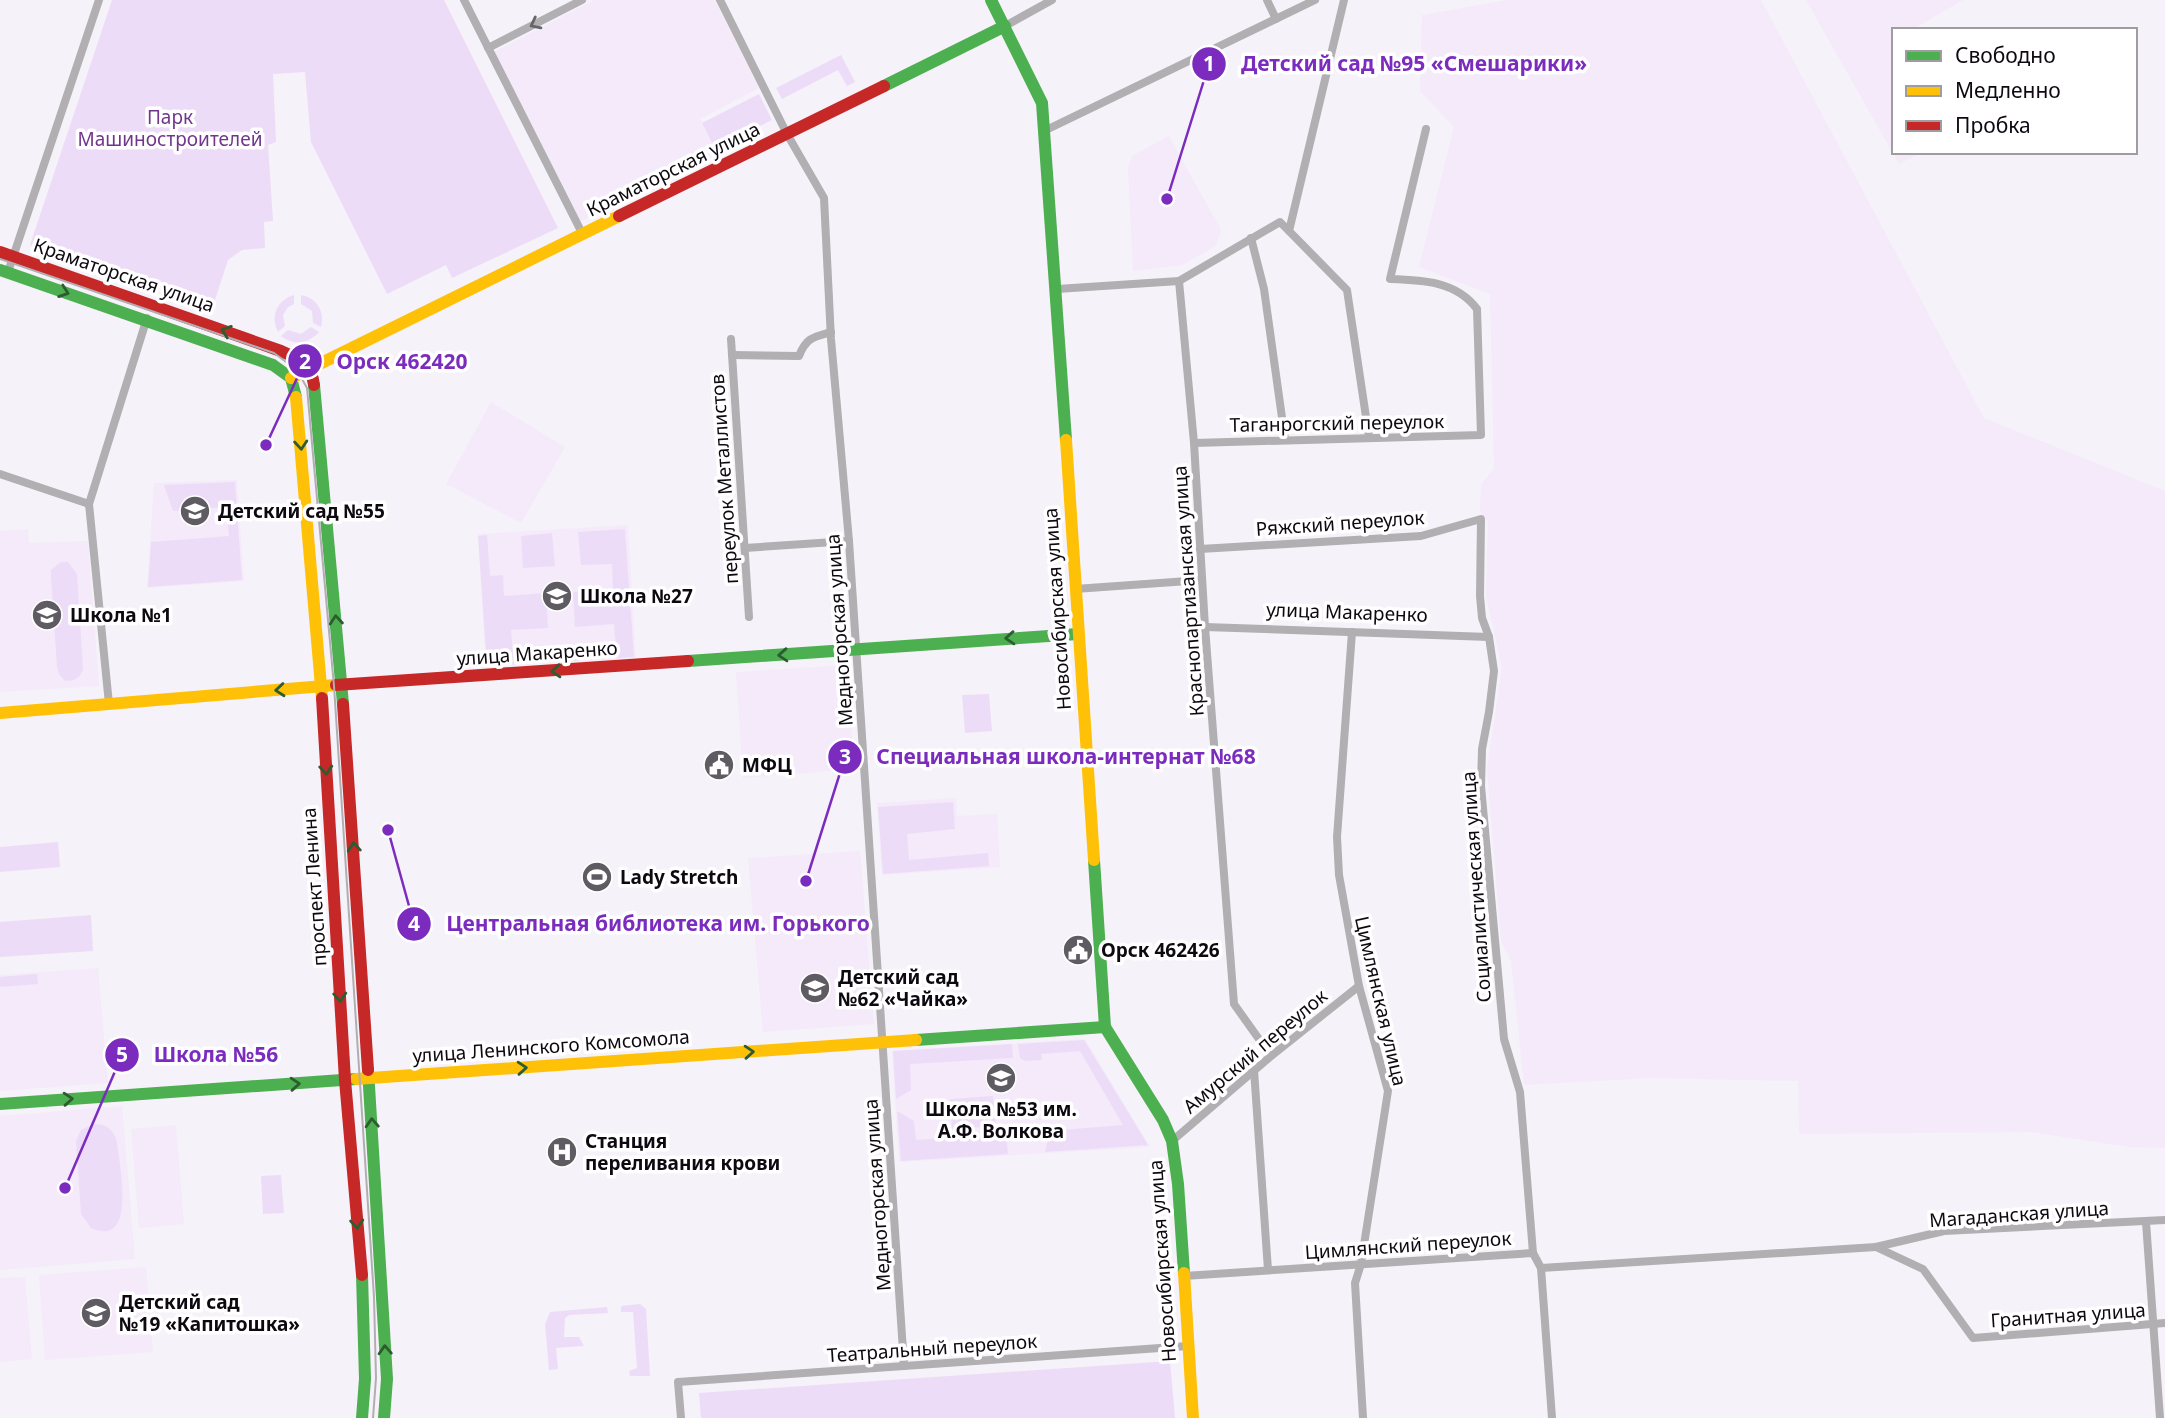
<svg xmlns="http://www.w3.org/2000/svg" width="2165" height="1418" font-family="'Noto Sans',sans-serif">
<rect width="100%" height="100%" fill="#f6f2f9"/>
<!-- built -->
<g fill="#f4eafa">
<path d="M594 0H715L759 88 700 119 716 152 579 222 494 52Z"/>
<path d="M1507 0H1761L1984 418 2165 491V1148L2129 1147 2031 1132 1799 1134 1798 1081 1650 1078 1524 1085 1511 961 1501 941 1487 769 1502 668 1486 596 1488 521 1480 512 1481 484 1494 469 1490 294 1419 267 1454 127 1420 91 1422 15Z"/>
<path d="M1806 0H1963L1911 30H1894V152H1923L1899 164Z"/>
<path d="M1169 136 1221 230 1216 246 1182 265 1133 271 1128 168 1132 156Z"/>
<path d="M491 402 565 447 521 523 446 484Z"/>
<path d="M237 480 244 581 147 588 154 483Z"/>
<path d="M628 525 636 658 486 667 478 534Z"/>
<path d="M28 529 29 543 88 541 99 686 0 692V531Z"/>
<path d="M847 665 854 769 743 778 736 672Z"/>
<path d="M956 798 957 816 997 814 1000 867 882 875 877 803Z"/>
<path d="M860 851 874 1024 763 1032 748 858Z"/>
<path d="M98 968 108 1083 0 1091V975Z"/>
<path d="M1085 1039 1150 1147 899 1162 892 1051Z"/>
<path d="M122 1106 135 1259 0 1270V1116Z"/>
<path d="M176 1125 184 1224 139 1228 131 1129Z"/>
<path d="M146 1267 153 1352 45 1360 39 1275Z"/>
<path d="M25 1277 32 1359 0 1362V1278Z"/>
</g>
<!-- green -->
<g fill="#eddcf7">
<path d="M112 0H444L558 228 452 278 446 265 387 294 311 142 305 72 273 74 276 142 268 145 273 221 264 222 265 248 242 250 228 260 213 306 30 245Z"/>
<path d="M841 55 855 82 847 86 838 70 782 99 776 88Z"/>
<path d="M759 94 772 120 715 149 702 123Z"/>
<path d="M294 295V304L288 307 283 315 285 326 278 332C270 316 277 300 294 295Z"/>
<path d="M301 295C317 298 325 311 321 327L313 323 312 311 301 304Z"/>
<path d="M311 327 319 332C308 344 294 346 281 336L288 330 301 334Z"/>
<path d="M235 482 242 580 148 587 151 542 229 536 226 507 173 511 164 485Z"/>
<path d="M625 529 634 657 569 661 568 651 616 648 614 624 575 627 573 592 613 589 612 564 581 565 578 532Z"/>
<path d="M552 533 555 566 523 568 521 536Z"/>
<path d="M487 535 490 576 503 575 504 596 546 593 548 628 511 630 513 656 560 653V661L487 666 478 536Z"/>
<path d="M61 562H68L77 574 83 669C80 678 75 681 65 681L59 674 57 667 51 577V570Z"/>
<path d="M989 694 992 731 965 733 962 695Z"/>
<path d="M953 802 955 829 907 834 909 860 988 853 989 866 883 874 878 807Z"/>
<path d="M58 842 60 867 0 872V847Z"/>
<path d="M91 915 93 951 0 957V922Z"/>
<path d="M37 974 38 984 0 987V977Z"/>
<path d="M1084 1040 1148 1145 1045 1152 1050 1131 1123 1125 1080 1051 1041 1054 1042 1060 1025 1061 1020 1058 1018 1044Z"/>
<path d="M1012 1044 1013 1058 910 1064 911 1090 896 1099 893 1051Z"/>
<path d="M993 1096 996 1126 952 1129 950 1099Z"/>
<path d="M897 1111 914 1121 916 1140 1006 1134 1008 1154 901 1161Z"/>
<path d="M93 1124C106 1123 114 1130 117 1142 119 1164 138 1249 91 1228L81 1214 76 1141 81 1130Z"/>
<path d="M281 1175 284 1213 263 1214 261 1176Z"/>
<path d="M640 1304 646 1309 650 1376H630L629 1371 637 1368 633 1312H621V1306Z"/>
<path d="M607 1307 608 1313 569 1315 565 1318 564 1337H579L584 1346 556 1348 558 1369 549 1370 545 1324 550 1312Z"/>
<path d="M1170 1361 1175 1418H701L699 1393Z"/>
</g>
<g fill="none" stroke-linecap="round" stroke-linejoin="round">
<!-- street -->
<g stroke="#b1afb2" stroke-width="8">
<path d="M464 0 583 235"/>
<path d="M720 0 787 134 824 198 831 339 849 541 904 1366"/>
<path d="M1267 0 1276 19"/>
<path d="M1344 0 1289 231 1347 290 1369 437"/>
<path d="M1005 26 1052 0"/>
<path d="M488 48 582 0"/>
<path d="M1046 130 1315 0"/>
<path d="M1251 238 1264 289 1285 439"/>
<path d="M8 272 99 0"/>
<path d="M1179 281 1194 443 1205 627 1234 1004 1271 1056"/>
<path d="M1057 289 1179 281 1280 222 1289 231"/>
<path d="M731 339 749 617"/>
<path d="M732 355 799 356C806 338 813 337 831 332"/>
<path d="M1194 443 1481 435 1477 309C1456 281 1422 280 1390 279L1426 129"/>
<path d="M0 474 89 504"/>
<path d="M745 548 849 541"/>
<path d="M1200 549 1421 536 1481 519 1480 596 1482 618 1489 637 1494 671 1489 712 1482 749 1481 786 1504 1039 1520 1092 1533 1253"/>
<path d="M1075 589 1202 580"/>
<path d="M1205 627 1489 637"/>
<path d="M1352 632 1337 837 1339 875 1359 986 1388 1091 1361 1264 1355 1283 1363 1418"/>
<path d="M109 704 89 504 147 318"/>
<path d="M1254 1070 1268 1270"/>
<path d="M1172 1141 1271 1056 1359 986"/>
<path d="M2146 1222 2160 1418"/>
<path d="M1876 1247 1923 1269 1973 1338 2165 1323"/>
<path d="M1541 1268 1552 1418"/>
<path d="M1184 1276 1533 1253 1541 1268 1876 1247 1944 1231 2165 1220"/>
<path d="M681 1418 678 1382 1188 1346"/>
</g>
<!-- fast -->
<g stroke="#4caf50" stroke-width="12">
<path d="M991 0 1042 103 1066 440"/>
<path d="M884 86 1005 26"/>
<path d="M0 270 273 365 291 378 296 397"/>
<path d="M314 385 343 704"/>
<path d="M688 661 1078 634"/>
<path d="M1094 860 1105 1027 1163 1120 1172 1141 1178 1184 1184 1273"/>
<path d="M916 1040 1105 1027"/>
<path d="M368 1070 387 1379 384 1418"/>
<path d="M0 1104 356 1079"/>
<path d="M362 1418 365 1379 362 1275"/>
</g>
<!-- slow -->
<g stroke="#ffc107" stroke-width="12">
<path d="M291 378 619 216"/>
<path d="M296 397 322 698"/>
<path d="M1066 440 1094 860"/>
<path d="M0 713 336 685"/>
<path d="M356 1079 916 1040"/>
<path d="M1184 1273 1193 1418"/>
</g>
<!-- jam -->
<g stroke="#c62828" stroke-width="12">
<path d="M619 216 884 86"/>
<path d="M0 252 281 351C297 358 312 365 314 385"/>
<path d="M336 685 688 661"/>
<path d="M322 698 345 1080 362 1275"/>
<path d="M343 704 368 1070"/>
</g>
<!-- tram -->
<path stroke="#b1aeb2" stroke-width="2" d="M0 259 274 353 297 370 307 388 334 686 374 1297 376 1378 373 1418"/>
</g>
<!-- one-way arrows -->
<defs><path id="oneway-chevron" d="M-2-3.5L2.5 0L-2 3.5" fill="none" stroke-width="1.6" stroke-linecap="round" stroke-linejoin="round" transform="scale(1.75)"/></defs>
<use stroke="#686469" href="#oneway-chevron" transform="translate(535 24) rotate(153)"/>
<g stroke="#2d5c30">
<use href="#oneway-chevron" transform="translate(64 292) rotate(19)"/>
<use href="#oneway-chevron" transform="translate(226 331) rotate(-161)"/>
<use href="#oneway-chevron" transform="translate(301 445) rotate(85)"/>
<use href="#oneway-chevron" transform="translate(336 620) rotate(-95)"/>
<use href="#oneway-chevron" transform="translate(1010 638) rotate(176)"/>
<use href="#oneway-chevron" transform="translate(783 655) rotate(176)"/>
<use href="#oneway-chevron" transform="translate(556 671) rotate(176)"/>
<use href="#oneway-chevron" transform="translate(280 690) rotate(175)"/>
<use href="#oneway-chevron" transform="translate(326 770) rotate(86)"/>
<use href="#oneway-chevron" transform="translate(354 847) rotate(-94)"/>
<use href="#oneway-chevron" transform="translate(340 997) rotate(86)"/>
<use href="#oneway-chevron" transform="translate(749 1052) rotate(-4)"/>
<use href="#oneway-chevron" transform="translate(522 1068) rotate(-4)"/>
<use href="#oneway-chevron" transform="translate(295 1084) rotate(-4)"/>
<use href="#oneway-chevron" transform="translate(68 1099) rotate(-4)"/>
<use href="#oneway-chevron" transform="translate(372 1123) rotate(-93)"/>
<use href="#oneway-chevron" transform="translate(357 1224) rotate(85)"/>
<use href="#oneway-chevron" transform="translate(385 1350) rotate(-93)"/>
</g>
<!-- icons -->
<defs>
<g id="school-disc" transform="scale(1.575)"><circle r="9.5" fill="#5f5b62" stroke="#fff"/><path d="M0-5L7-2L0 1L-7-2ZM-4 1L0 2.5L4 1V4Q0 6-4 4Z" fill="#fff"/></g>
<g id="civic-disc" transform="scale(1.575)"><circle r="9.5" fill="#5f5b62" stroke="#fff"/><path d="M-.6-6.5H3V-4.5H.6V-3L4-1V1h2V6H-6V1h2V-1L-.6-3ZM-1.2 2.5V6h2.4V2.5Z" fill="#fff"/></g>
<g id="stadium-disc" transform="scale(1.575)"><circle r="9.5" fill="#5f5b62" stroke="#fff"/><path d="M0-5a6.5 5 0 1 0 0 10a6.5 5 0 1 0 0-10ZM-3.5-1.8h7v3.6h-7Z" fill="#fff"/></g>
<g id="hospital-disc" transform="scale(1.575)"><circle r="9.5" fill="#5f5b62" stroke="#fff"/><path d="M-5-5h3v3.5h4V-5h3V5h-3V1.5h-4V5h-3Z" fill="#fff"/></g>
</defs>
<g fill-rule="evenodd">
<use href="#school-disc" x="195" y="511"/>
<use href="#school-disc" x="557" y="596"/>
<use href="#school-disc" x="47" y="615"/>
<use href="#civic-disc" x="719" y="765"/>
<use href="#stadium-disc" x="597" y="877"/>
<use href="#civic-disc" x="1078" y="950"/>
<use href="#school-disc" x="815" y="988"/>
<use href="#school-disc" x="1001" y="1078"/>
<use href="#hospital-disc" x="562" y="1152"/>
<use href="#school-disc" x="96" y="1313"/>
</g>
<g text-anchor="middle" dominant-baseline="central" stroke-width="7" stroke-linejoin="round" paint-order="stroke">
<!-- park labels -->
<g font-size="19" fill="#72358d" stroke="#fff">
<text x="170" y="117">Парк<tspan x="170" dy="22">Машиностроителей</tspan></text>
</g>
<!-- street labels -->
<g font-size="19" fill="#0e0910" stroke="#fff">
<text transform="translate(673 169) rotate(-26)">Краматорская улица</text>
<text transform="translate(124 275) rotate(19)">Краматорская улица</text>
<text transform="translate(1337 423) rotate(-1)">Таганрогский переулок</text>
<text transform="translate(724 479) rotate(-94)">переулок Металлистов</text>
<text transform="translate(1340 523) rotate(-4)">Ряжский переулок</text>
<text transform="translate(1188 591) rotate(-94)">Краснопартизанская улица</text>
<text transform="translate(1057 609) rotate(-94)">Новосибирская улица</text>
<text transform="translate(1347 612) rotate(2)">улица Макаренко</text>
<text transform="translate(839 630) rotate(-94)">Медногорская улица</text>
<text transform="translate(537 653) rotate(-4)">улица Макаренко</text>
<text transform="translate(314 887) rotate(-94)">проспект Ленина</text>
<text transform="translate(1476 887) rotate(-94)">Социалистическая улица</text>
<text transform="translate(1381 1001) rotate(77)">Цимлянская улица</text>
<text transform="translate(551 1046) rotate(-4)">улица Ленинского Комсомола</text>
<text transform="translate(1255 1051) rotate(-40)">Амурский переулок</text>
<text transform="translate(877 1195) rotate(-94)">Медногорская улица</text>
<text transform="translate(2019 1214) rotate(-4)">Магаданская улица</text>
<text transform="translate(1408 1245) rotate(-4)">Цимлянский переулок</text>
<text transform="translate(1162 1261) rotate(-94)">Новосибирская улица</text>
<text transform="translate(2068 1315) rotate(-4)">Гранитная улица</text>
<text transform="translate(932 1348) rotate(-4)">Театральный переулок</text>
</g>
<!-- poi labels -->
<g font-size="19" font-weight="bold" fill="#0e0910" stroke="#fff" text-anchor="start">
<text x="218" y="511">Детский сад №55</text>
<text x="580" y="596">Школа №27</text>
<text x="70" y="615">Школа №1</text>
<text x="742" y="765">МФЦ</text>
<text x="620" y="877">Lady Stretch</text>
<text x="1101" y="950">Орск 462426</text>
<text x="838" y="977">Детский сад<tspan x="838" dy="22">№62 «Чайка»</tspan></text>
<text x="1001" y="1109" text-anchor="middle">Школа №53 им.<tspan x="1001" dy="22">А.Ф. Волкова</tspan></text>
<text x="585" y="1141">Станция<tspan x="585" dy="22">переливания крови</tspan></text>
<text x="119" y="1302">Детский сад<tspan x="119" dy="22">№19 «Капитошка»</tspan></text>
</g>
</g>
<!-- callouts -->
<path fill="none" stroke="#7b2cbf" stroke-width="2.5" d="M1167 199L1209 64M266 445L305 361M806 881L845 757M388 830L414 924M65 1188L122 1055"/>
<g fill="#7b2cbf" stroke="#fff" stroke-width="2.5">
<circle cx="1167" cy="199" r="7"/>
<circle cx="266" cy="445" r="7"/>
<circle cx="806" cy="881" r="7"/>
<circle cx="388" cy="830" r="7"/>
<circle cx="65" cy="1188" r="7"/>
<circle cx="1209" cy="64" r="18"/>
<circle cx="305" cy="361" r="18"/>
<circle cx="845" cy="757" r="18"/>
<circle cx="414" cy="924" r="18"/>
<circle cx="122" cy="1055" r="18"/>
</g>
<g font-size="21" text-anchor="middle" font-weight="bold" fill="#fff">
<text x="1209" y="71">1</text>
<text x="305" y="369">2</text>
<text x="845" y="764">3</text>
<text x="414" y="931">4</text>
<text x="122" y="1062">5</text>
</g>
<g font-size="21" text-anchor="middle" font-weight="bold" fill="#7b2cbf" stroke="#fff" stroke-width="7" stroke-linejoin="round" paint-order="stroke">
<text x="1414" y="71">Детский сад №95 «Смешарики»</text>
<text x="402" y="369">Орск 462420</text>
<text x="1066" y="764">Специальная школа-интернат №68</text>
<text x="658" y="931">Центральная библиотека им. Горького</text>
<text x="216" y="1062">Школа №56</text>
</g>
<!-- legend -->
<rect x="1892" y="28" width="245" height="126" fill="#ffffff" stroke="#9f9d9f" stroke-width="2"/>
<rect x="1906" y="51" width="35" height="10" fill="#4caf50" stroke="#9f9d9f" stroke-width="2"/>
<text x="1955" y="63" font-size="21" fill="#0e0910">Свободно</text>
<rect x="1906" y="86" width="35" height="10" fill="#ffc107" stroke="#9f9d9f" stroke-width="2"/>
<text x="1955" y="98" font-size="21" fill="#0e0910">Медленно</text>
<rect x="1906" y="121" width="35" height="10" fill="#c62828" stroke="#9f9d9f" stroke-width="2"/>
<text x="1955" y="133" font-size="21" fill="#0e0910">Пробка</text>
</svg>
